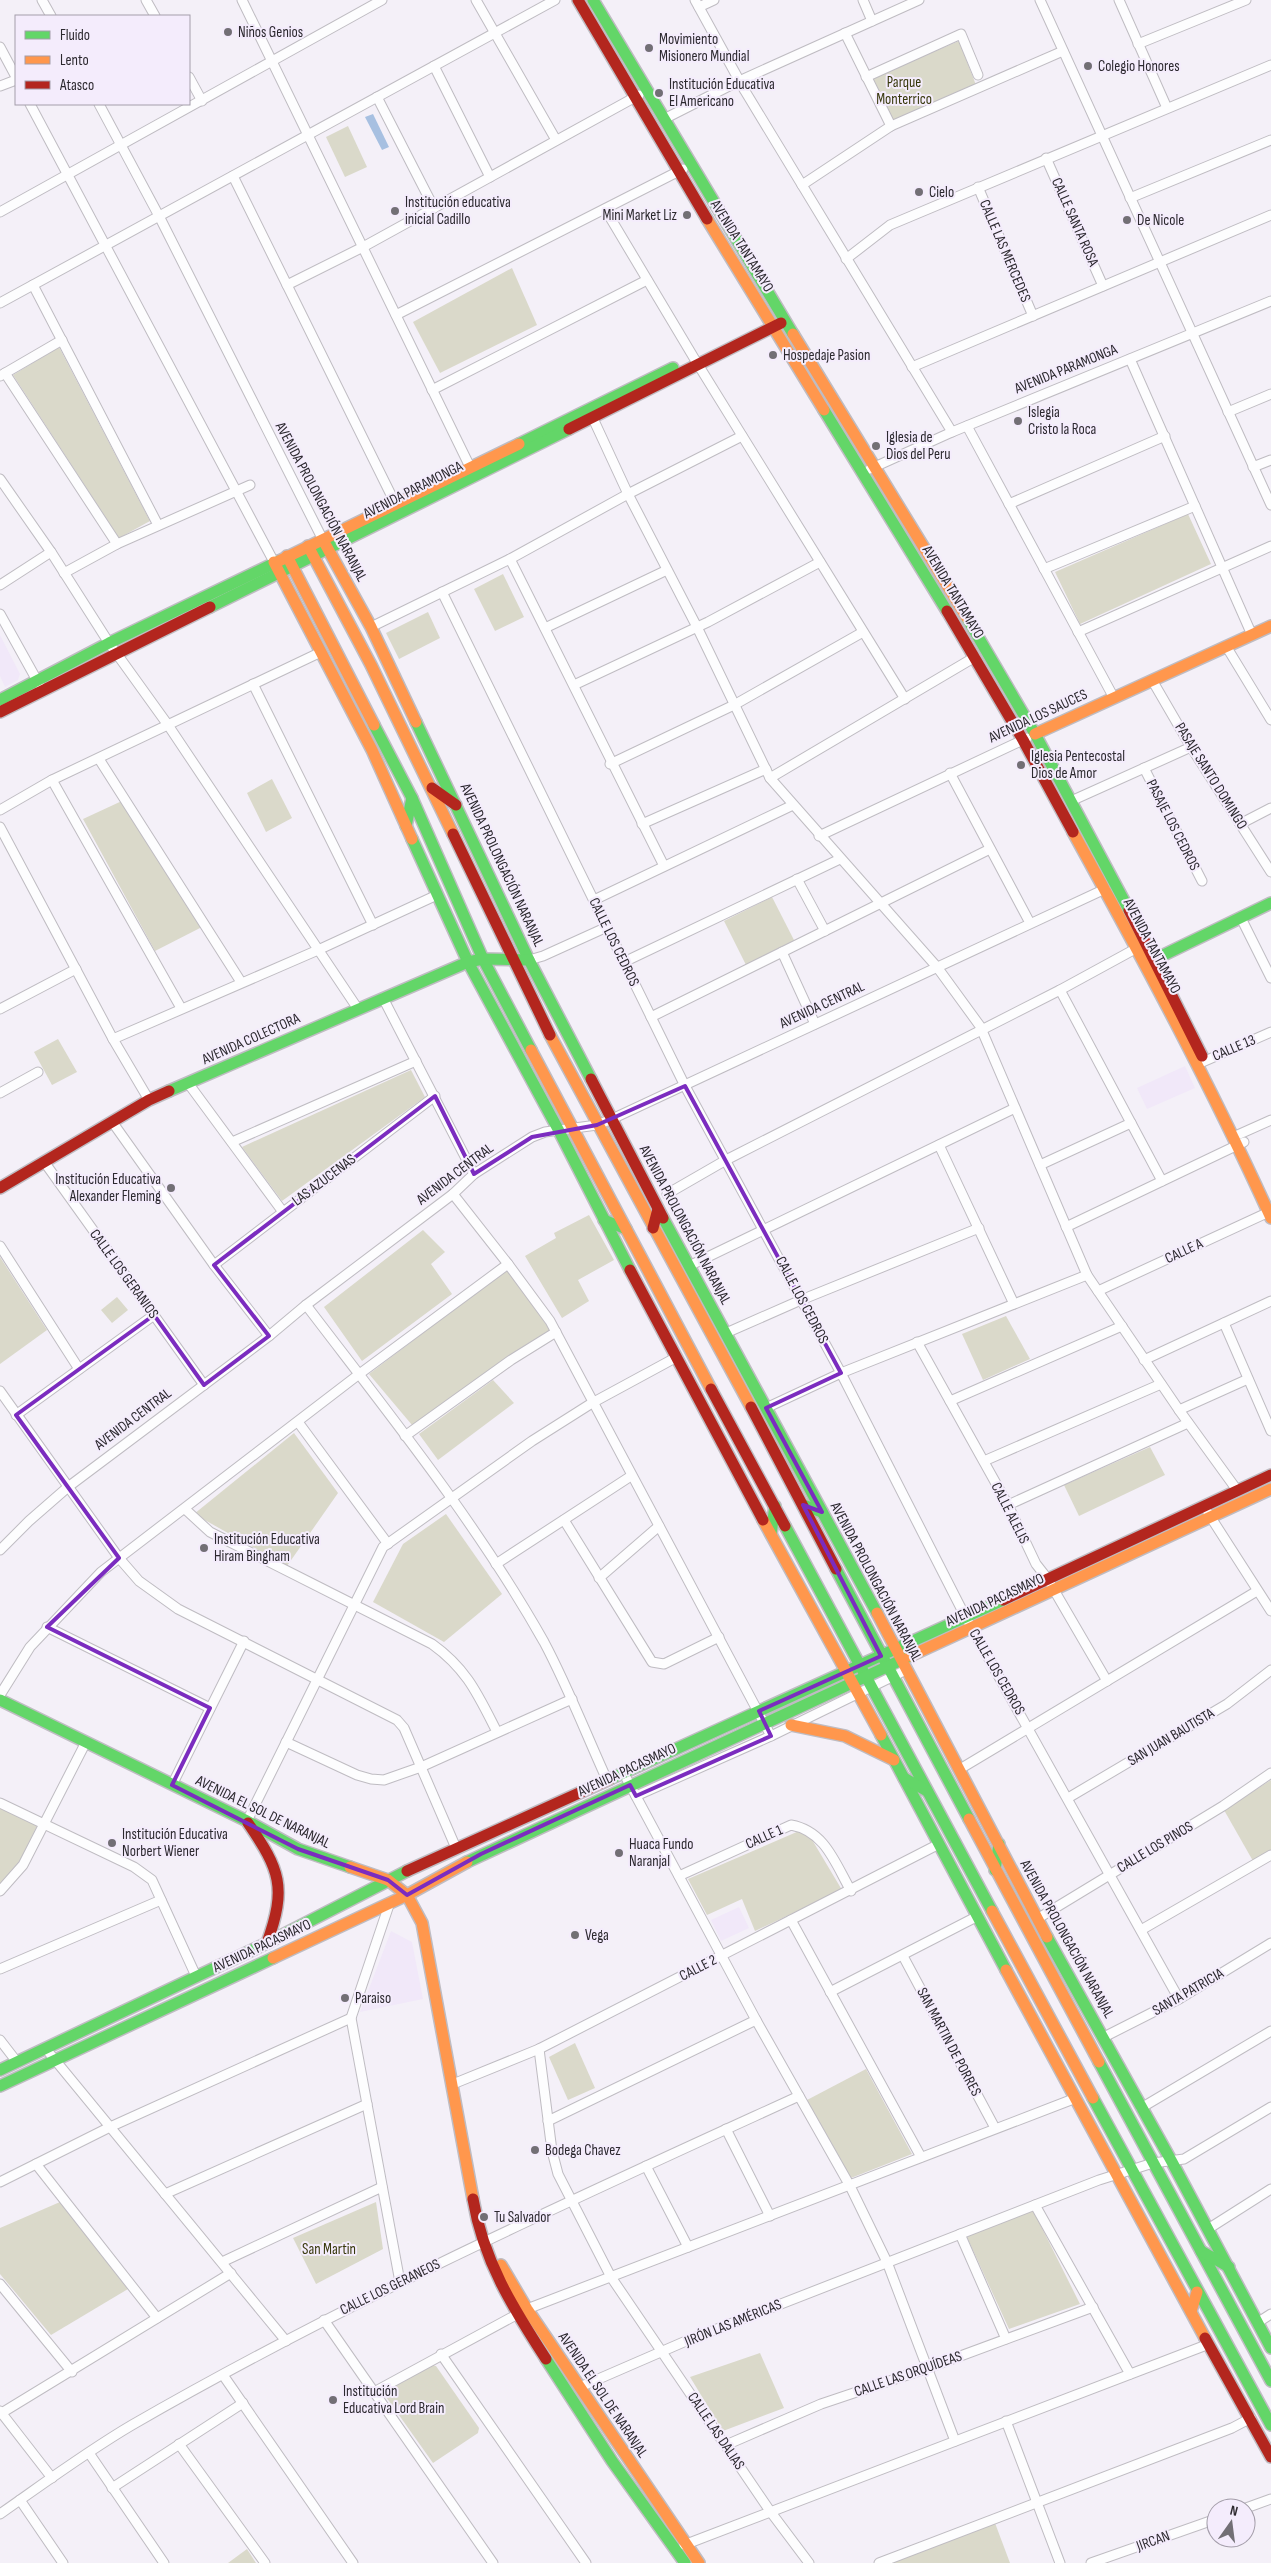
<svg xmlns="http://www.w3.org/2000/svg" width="1271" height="2563" font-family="'Sofia Sans Condensed',sans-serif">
<rect width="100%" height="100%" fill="#f4f0f8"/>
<!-- built -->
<g fill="#f1e8f9">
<path d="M0 635 20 674 18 680 5 687 0 676Z"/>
<path d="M1185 1066 1195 1088 1147 1109 1137 1088Z"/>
<path d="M739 1907 749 1928 721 1941 711 1920Z"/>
<path d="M391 1931 412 1942 423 1999 360 2012Z"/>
</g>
<!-- green -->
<g fill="#dad9ca">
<path d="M959 41 976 85 892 122 872 78Z"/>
<path d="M348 126 367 167 345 177 326 137Z"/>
<path d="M512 268 537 325 440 373 413 322Z"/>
<path d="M59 347 150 521 119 538 13 375Z"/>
<path d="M1188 514 1211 564 1080 624 1055 572Z"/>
<path d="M503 574 524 617 495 631 474 589Z"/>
<path d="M428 612 440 638 399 659 386 633Z"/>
<path d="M272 779 292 818 266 832 247 793Z"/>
<path d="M124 800 202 927 155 951 83 819Z"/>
<path d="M772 897 795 942 746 965 724 921Z"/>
<path d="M58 1039 77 1072 52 1085 34 1052Z"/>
<path d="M411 1070 425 1097 282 1201 242 1147Z"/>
<path d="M589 1215 614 1260 578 1280 589 1301 562 1318 525 1256 556 1238 554 1233Z"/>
<path d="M423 1230 445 1252 431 1264 452 1294 362 1361 324 1307Z"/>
<path d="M0 1257 47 1330 0 1364Z"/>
<path d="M507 1269 550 1330 412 1425 369 1374Z"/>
<path d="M117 1297 128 1310 112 1323 101 1310Z"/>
<path d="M1006 1316 1030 1359 983 1380 962 1334Z"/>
<path d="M493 1380 514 1403 438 1460 419 1434Z"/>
<path d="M294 1433 338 1493 287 1566 194 1514Z"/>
<path d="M1150 1447 1165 1475 1079 1516 1064 1485Z"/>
<path d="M446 1514 502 1594 444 1642 373 1602 403 1544Z"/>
<path d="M1271 1780V1850L1253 1861 1224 1810Z"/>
<path d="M0 1808 38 1824 19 1863 0 1884Z"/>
<path d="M799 1831 811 1838 842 1890 755 1931 742 1899 707 1915 688 1879Z"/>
<path d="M575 2043 595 2088 568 2100 549 2057Z"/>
<path d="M866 2069 912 2154 851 2178 807 2100Z"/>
<path d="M60 2202 128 2289 51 2335 0 2274V2228Z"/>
<path d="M376 2202 383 2249 316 2284 293 2238Z"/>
<path d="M1033 2210 1080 2304 1009 2329 966 2235Z"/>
<path d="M760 2353 784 2408 723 2431 690 2377Z"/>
<path d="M432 2365 436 2366 479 2428 478 2433 433 2463 384 2394 385 2390Z"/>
<path d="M995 2523 1010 2563H892Z"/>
<path d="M247 2549 256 2563H228Z"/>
</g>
<!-- water -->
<path fill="#a7c0e1" d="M373 114 389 147 382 150 365 117Z"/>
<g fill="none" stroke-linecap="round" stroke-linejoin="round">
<!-- street casing -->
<g stroke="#bfbcc2" stroke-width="11">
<g id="street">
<path d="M42 0 51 16"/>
<path d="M146 0 155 16"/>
<path d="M242 0 472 471"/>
<path d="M476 0 556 140"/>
<path d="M695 0 745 91 952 432"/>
<path d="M863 0 872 21"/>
<path d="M1040 0 1271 505"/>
<path d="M1119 0 1167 108"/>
<path d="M699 7 714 0"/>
<path d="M845 33 891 126"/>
<path d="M1138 44 1246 0"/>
<path d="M0 47 16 77"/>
<path d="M434 66 490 177"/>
<path d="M189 77 202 101"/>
<path d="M866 77 961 34 978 75"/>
<path d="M0 86 16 80"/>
<path d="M377 97 434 208"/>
<path d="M30 104 274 562"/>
<path d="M99 104 159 216 323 540"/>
<path d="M664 119 739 81 919 0"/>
<path d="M1046 158 1103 286"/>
<path d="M233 176 398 509"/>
<path d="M802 185 891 126 1063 51"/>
<path d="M978 187 1033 316"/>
<path d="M1130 198 1271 140"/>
<path d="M605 209 694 358 905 699"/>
<path d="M0 212 382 0"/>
<path d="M846 259 890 225 1271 65"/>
<path d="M33 285 158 525"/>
<path d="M287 285 363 247 639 95"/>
<path d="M0 303 555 0"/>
<path d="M396 315 683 169"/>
<path d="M1130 359 1252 635"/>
<path d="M912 367 1271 215"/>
<path d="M5 373 117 544"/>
<path d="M0 376 62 340"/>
<path d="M432 390 647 280"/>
<path d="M590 412 628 494 697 627 770 778 937 967 980 1026 1087 1275 1179 1410 1237 1490"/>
<path d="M1228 412 1271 394"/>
<path d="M967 426 1114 698"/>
<path d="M1253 467 1271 460"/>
<path d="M870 469 952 432 1271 301"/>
<path d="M0 479 51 552 109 643 168 725 358 1009"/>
<path d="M1009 504 1165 436"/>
<path d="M510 559 664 866"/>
<path d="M1044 569 1195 506"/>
<path d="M64 573 117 544 250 485"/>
<path d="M0 585 51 552"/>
<path d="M442 592 685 1086 841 1373 965 1616 1179 1999"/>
<path d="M0 614 39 684"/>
<path d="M371 627 510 559 628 494 742 436"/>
<path d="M545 628 667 570"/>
<path d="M1078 632 1271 546"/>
<path d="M1226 646 1271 720"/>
<path d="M1152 680 1191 747 1271 872"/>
<path d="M253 684 373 925"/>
<path d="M574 685 708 622 820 562"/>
<path d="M99 759 241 982"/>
<path d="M610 764 734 705 863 632"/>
<path d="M1144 768 1202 881"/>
<path d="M950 773 1030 923"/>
<path d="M770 778 975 657"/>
<path d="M52 780 181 1008"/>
<path d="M1071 801 1191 747"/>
<path d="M0 810 52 780 321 652"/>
<path d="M642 824 766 769"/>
<path d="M1240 824 1271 808"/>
<path d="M0 827 113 1039 149 1100"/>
<path d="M819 836 1027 738"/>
<path d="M797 879 825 931"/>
<path d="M594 900 793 805"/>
<path d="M1241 918 1271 978"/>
<path d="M782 952 815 1024"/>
<path d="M529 960 543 956 607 927"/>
<path d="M624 962 840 859"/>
<path d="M1060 990 1162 1181"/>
<path d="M383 998 474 1174"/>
<path d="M0 1009 76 969"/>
<path d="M651 1017 990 849"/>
<path d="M113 1039 318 950 437 895"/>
<path d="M1198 1064 1271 1032"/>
<path d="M188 1083 283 1212"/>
<path d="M0 1093 38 1072"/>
<path d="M113 1123 214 1265 269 1336"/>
<path d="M1233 1137 1271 1120"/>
<path d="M232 1142 416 1061"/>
<path d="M939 1145 1014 1304"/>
<path d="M45 1163 204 1385"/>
<path d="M1040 1165 1131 1123"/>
<path d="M453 1194 508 1264 550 1321 771 1736"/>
<path d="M667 1194 726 1160 1060 990 1137 948"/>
<path d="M1066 1227 1244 1142"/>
<path d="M0 1246 79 1369"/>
<path d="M214 1265 435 1096"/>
<path d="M689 1266 1015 1108"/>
<path d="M1098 1291 1271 1211"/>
<path d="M306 1305C389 1414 477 1523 544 1642 568 1687 586 1734 607 1780"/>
<path d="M1224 1323 1271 1431"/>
<path d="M726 1333 801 1300 979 1228"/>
<path d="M917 1342 1008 1505 1036 1564 1047 1578 1107 1681"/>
<path d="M1144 1360 1271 1301"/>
<path d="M0 1391 119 1558 139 1581 178 1609 397 1720 404 1728 456 1848"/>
<path d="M950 1401 1122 1326"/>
<path d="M766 1408 841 1373 1087 1275"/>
<path d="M1179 1410 1248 1379"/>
<path d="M16 1415 154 1315"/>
<path d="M298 1422 388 1544"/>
<path d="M405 1436 511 1360 556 1332"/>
<path d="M984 1461 1161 1384"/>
<path d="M1008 1505 1188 1423"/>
<path d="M185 1509 210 1532 432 1644C467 1669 478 1695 497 1732"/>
<path d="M1208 1513 1271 1611"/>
<path d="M564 1520 652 1662 664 1664 719 1637"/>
<path d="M0 1550 29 1521 68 1487 269 1336 306 1305 453 1194 474 1174 532 1137 545 1132 597 1125 612 1119 1105 889"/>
<path d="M496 1564 631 1476"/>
<path d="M599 1578 659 1526"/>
<path d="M47 1627 210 1708"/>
<path d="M0 1695 30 1647 101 1572 358 1375 508 1264"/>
<path d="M286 1742 357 1775 371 1779 384 1780 421 1767 572 1699"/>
<path d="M960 1769 1257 1591"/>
<path d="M623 1772 756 2020 850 2186 887 2262 955 2441"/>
<path d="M172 1785 244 1641"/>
<path d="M636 1796 771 1736 906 1670"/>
<path d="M1068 1798 1227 1704 1271 1670"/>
<path d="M0 1803 134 1867 152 1880 196 1976"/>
<path d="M247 1821 383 1547 532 1441 592 1403 675 1358"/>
<path d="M679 1876 791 1825C825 1831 835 1863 851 1891"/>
<path d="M0 1891 23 1865 86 1742"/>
<path d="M390 1902 351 2018 400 2282"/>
<path d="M1037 1919 1223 1806 1271 1773"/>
<path d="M791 1920 921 2157"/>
<path d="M1141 1930 1271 1855"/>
<path d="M903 1956 995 2128"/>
<path d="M0 1969 161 1900"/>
<path d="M830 1992 978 1916"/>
<path d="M1104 2037 1179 1999 1271 1943"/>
<path d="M0 2040 17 2062"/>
<path d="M46 2049 286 2341"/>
<path d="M539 2049 552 2151 558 2174 611 2277 770 2511 809 2563"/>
<path d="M453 2084 539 2049 939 1844"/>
<path d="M1141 2108 1271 2031"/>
<path d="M548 2121 756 2020"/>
<path d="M726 2129 770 2216"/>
<path d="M36 2164 157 2318"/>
<path d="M646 2166 688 2247"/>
<path d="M0 2182 110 2127 351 2018"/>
<path d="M165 2194 367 2104"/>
<path d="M1035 2205 1130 2374"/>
<path d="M1208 2229 1271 2189"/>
<path d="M960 2234 1006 2339"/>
<path d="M222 2262 382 2187"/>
<path d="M0 2284 72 2372"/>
<path d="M324 2320 493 2563"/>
<path d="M1257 2323 1271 2314"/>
<path d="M441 2354 586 2563"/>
<path d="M223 2375 353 2563"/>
<path d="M580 2387 686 2341 1099 2180 1153 2163 1184 2159 1271 2107"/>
<path d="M374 2392 527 2309 1076 2098"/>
<path d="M0 2411 52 2478"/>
<path d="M0 2414 231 2273"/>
<path d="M1006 2421 1060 2563"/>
<path d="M179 2444 265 2563"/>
<path d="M726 2445 821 2404 928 2368 1093 2307"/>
<path d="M89 2453 164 2563"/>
<path d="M112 2488 243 2403"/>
<path d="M20 2500 63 2563"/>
<path d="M1246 2508 1271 2499"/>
<path d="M0 2514C43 2484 86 2452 132 2425 347 2301 574 2199 799 2096"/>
<path d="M684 2545 1209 2344"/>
<path d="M879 2563 1232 2428 1251 2418"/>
<path d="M1091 2563 1216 2519"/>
</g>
</g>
<!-- fast casing -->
<g stroke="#bfbcc2" stroke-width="14">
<g id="fast">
<path d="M593 0 793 334"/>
<path d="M824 410 947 611"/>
<path d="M519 444 673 368"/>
<path d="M210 607 569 429"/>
<path d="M967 618 1035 734 1129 910"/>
<path d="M0 700 109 643 279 561"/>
<path d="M416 722 529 960 591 1079"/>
<path d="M374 725 412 798 483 959 531 1050"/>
<path d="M406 826 412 798"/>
<path d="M412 839 468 962 559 1131 630 1270"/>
<path d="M1147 963 1271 903"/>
<path d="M169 1091 468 962 483 959 529 960"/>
<path d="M663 1218 877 1613"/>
<path d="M604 1220 626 1229"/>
<path d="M803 1505 822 1512"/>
<path d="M785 1526 992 1911"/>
<path d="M771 1534 775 1506"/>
<path d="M836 1569 969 1819"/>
<path d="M0 1700 247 1821 298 1849 350 1867"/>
<path d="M881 1735 1006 1970"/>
<path d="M904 1778 927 1791"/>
<path d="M610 1779 1003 1600"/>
<path d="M467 1862 910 1656"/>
<path d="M995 1870 999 1844"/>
<path d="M1047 1937 1172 2162 1271 2348"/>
<path d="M1099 2062 1271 2381"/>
<path d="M0 2070 267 1943 407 1871"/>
<path d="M0 2086 273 1958"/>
<path d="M1093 2098 1271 2425"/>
<path d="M1201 2251 1229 2267"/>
<path d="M546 2359 612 2461 685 2563"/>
</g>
</g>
<!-- slow casing -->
<g stroke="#bfbcc2" stroke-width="14">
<g id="slow">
<path d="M707 219 824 410"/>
<path d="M793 334 967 618"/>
<path d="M323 540 371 627 416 722"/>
<path d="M308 546 371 665 453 834"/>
<path d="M287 556 374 725"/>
<path d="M279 561 519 444"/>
<path d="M274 562 372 750 412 839"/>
<path d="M1035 734 1271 626"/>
<path d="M1073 832C1143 959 1211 1086 1271 1218"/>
<path d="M550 1035 751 1407"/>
<path d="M531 1050 711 1389"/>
<path d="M763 1520 881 1735"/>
<path d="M877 1613 1047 1937"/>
<path d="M910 1656 1271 1489"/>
<path d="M791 1725 845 1736 894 1760"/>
<path d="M969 1819 1099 2062"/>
<path d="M350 1867 388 1880 407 1895 422 1923 473 2199"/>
<path d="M992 1911 1093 2098"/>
<path d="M273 1958 407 1895 467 1862"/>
<path d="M1006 1970 1205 2338"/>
<path d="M501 2265 527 2309 699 2563"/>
<path d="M1191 2311 1197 2292"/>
</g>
</g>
<!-- jam casing -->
<g stroke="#bfbcc2" stroke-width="14">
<g id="jam">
<path d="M578 0 707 219"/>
<path d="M569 429 781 323"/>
<path d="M947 611 1023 740 1073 832"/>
<path d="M0 712 210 607"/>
<path d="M432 788 456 805"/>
<path d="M453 834 550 1035"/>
<path d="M1129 910 1202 1056"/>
<path d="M591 1079 663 1218"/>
<path d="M0 1188 149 1100 169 1091"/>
<path d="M653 1228 658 1209"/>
<path d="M630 1270 763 1520"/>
<path d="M711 1389 785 1526"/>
<path d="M751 1407 836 1569"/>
<path d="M1003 1600 1271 1475"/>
<path d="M248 1823C280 1870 287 1887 267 1943"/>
<path d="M407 1871 610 1779"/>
<path d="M473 2199C483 2260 513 2308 546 2359"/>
<path d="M1205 2338 1271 2457"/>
</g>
</g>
<!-- street -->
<use href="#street" stroke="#fdfdfe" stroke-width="9"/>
<!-- fast -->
<use href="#fast" stroke="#63d668" stroke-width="11"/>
<!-- slow -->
<use href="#slow" stroke="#ff974d" stroke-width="11"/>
<!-- jam -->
<use href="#jam" stroke="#b3261e" stroke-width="11"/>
</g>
<!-- marked area -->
<path fill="none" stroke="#7b2cbf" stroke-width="4" stroke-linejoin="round" d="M685 1086 841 1373 766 1408 822 1512 803 1505 881 1656 759 1711 771 1736 636 1796 630 1785 481 1854 407 1895 388 1880 298 1849 172 1785 210 1708 47 1627 119 1558 16 1415 154 1315 204 1385 269 1336 214 1265 435 1096 474 1174 532 1137 597 1125Z"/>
<!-- markers -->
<g fill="#726f75" stroke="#f4ecfc" stroke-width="2">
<circle cx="228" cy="32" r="5"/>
<circle cx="649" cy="48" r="5"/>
<circle cx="1088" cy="66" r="5"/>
<circle cx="659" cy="93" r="5"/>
<circle cx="919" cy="192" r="5"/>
<circle cx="395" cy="211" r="5"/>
<circle cx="687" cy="215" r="5"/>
<circle cx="1127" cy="220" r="5"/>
<circle cx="773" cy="355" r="5"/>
<circle cx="1018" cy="421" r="5"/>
<circle cx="876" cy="446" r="5"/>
<circle cx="1021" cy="765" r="5"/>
<circle cx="171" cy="1188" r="5"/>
<circle cx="204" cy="1548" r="5"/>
<circle cx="112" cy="1843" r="5"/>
<circle cx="619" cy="1853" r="5"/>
<circle cx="575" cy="1935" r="5"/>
<circle cx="345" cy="1998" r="5"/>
<circle cx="535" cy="2150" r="5"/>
<circle cx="484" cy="2217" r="5"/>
<circle cx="333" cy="2400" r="5"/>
</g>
<g text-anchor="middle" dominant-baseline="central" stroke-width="4" stroke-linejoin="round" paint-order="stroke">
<!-- poi labels -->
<g font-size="15" fill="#2c292f" stroke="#f4ecfc" text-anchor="start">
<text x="238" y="32">Niños Genios</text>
<text x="659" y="39">Movimiento<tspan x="659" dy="17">Misionero Mundial</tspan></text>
<text x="1098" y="66">Colegio Honores</text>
<text x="669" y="84">Institución Educativa<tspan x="669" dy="17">El Americano</tspan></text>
<text x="929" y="192">Cielo</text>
<text x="405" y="202">Institución educativa<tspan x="405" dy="17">inicial Cadillo</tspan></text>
<text x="677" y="215" text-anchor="end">Mini Market Liz</text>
<text x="1137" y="220">De Nicole</text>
<text x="783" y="355">Hospedaje Pasion</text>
<text x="1028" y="412">Islegia<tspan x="1028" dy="17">Cristo la Roca</tspan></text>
<text x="886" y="437">Iglesia de<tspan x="886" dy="17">Dios del Peru</tspan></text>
<text x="1031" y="756">Iglesia Pentecostal<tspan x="1031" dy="17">Dios de Amor</tspan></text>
<text x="161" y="1179" text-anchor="end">Institución Educativa<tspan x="161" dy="17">Alexander Fleming</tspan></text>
<text x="214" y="1539">Institución Educativa<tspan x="214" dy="17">Hiram Bingham</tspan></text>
<text x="122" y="1834">Institución Educativa<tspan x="122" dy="17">Norbert Wiener</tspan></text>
<text x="629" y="1844">Huaca Fundo<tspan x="629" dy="17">Naranjal</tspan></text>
<text x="585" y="1935">Vega</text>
<text x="355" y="1998">Paraiso</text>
<text x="545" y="2150">Bodega Chavez</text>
<text x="494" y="2217">Tu Salvador</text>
<text x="343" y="2391">Institución<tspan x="343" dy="17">Educativa Lord Brain</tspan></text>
</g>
<!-- park labels -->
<g font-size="15" fill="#37380b" stroke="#f4ecfc">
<text x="904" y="82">Parque<tspan x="904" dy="17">Monterrico</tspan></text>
<text x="329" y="2249">San Martin</text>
</g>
<!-- street labels -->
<g font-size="15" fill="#2c292f" stroke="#f4ecfc">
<text transform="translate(1075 222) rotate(66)">CALLE SANTA ROSA</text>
<text transform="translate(742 246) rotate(58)">AVENIDA TANTAMAYO</text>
<text transform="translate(1005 251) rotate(67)">CALLE LAS MERCEDES</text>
<text transform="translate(1066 369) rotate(-22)">AVENIDA PARAMONGA</text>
<text transform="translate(413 490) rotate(-27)">AVENIDA PARAMONGA</text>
<text transform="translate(321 502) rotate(62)">AVENIDA PROLONGACIÓN NARANJAL</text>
<text transform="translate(953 592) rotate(59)">AVENIDA TANTAMAYO</text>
<text transform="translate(1038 716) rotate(-25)">AVENIDA LOS SAUCES</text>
<text transform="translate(1211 776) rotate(58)">PASAJE SANTO DOMINGO</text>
<text transform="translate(1173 825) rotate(63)">PASAJE LOS CEDROS</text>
<text transform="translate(502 865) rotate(65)">AVENIDA PROLONGACIÓN NARANJAL</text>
<text transform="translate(614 942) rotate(64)">CALLE LOS CEDROS</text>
<text transform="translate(1152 946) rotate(62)">AVENIDA TANTAMAYO</text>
<text transform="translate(822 1005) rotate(-25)">AVENIDA CENTRAL</text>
<text transform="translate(251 1039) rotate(-24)">AVENIDA COLECTORA</text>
<text transform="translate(1234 1048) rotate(-23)">CALLE 13</text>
<text transform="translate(455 1174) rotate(-37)">AVENIDA CENTRAL</text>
<text transform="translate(324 1180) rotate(-37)">LAS AZUCENAS</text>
<text transform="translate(685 1225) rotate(62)">AVENIDA PROLONGACIÓN NARANJAL</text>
<text transform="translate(1184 1251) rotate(-25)">CALLE A</text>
<text transform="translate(124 1274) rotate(54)">CALLE LOS GERANIOS</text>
<text transform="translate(802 1300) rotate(62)">CALLE LOS CEDROS</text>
<text transform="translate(133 1419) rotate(-37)">AVENIDA CENTRAL</text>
<text transform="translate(1010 1513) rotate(63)">CALLE ALELIS</text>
<text transform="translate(876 1582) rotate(62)">AVENIDA PROLONGACIÓN NARANJAL</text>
<text transform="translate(995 1600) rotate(-25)">AVENIDA PACASMAYO</text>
<text transform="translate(997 1672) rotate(60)">CALLE LOS CEDROS</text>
<text transform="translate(1171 1737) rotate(-31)">SAN JUAN BAUTISTA</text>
<text transform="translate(627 1770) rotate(-25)">AVENIDA PACASMAYO</text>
<text transform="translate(263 1812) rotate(26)">AVENIDA EL SOL DE NARANJAL</text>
<text transform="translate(764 1837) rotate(-24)">CALLE 1</text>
<text transform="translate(1155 1847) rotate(-31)">CALLE LOS PINOS</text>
<text transform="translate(1067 1939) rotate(61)">AVENIDA PROLONGACIÓN NARANJAL</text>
<text transform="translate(262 1946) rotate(-25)">AVENIDA PACASMAYO</text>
<text transform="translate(698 1968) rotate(-27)">CALLE 2</text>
<text transform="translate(1188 1992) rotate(-30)">SANTA PATRICIA</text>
<text transform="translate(949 2042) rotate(62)">SAN MARTIN DE PORRES</text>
<text transform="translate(390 2287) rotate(-26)">CALLE LOS GERANEOS</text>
<text transform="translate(733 2323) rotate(-22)">JIRÓN LAS AMÉRICAS</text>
<text transform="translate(908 2374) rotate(-19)">CALLE LAS ORQUÍDEAS</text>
<text transform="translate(603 2395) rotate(56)">AVENIDA EL SOL DE NARANJAL</text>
<text transform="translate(716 2431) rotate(56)">CALLE LAS DALIAS</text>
<text transform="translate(1153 2541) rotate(-20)">JIRCAN</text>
</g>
</g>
<!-- legend -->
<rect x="15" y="15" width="175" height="90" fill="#f4ecfc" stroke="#a49eaa"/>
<rect x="25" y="31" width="25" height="8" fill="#63d668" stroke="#a49eaa"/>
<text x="60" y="40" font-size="15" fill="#2c292f">Fluido</text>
<rect x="25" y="56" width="25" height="8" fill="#ff974d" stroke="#a49eaa"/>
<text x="60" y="65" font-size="15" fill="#2c292f">Lento</text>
<rect x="25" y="81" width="25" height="8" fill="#b3261e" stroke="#a49eaa"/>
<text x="60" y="90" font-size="15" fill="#2c292f">Atasco</text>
<!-- north arrow -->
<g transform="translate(1231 2523) rotate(14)"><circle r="24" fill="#f4ecfc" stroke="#a49eaa"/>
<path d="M0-4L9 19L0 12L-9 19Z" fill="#726f75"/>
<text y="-8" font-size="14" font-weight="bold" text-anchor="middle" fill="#2c292f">N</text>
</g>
</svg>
